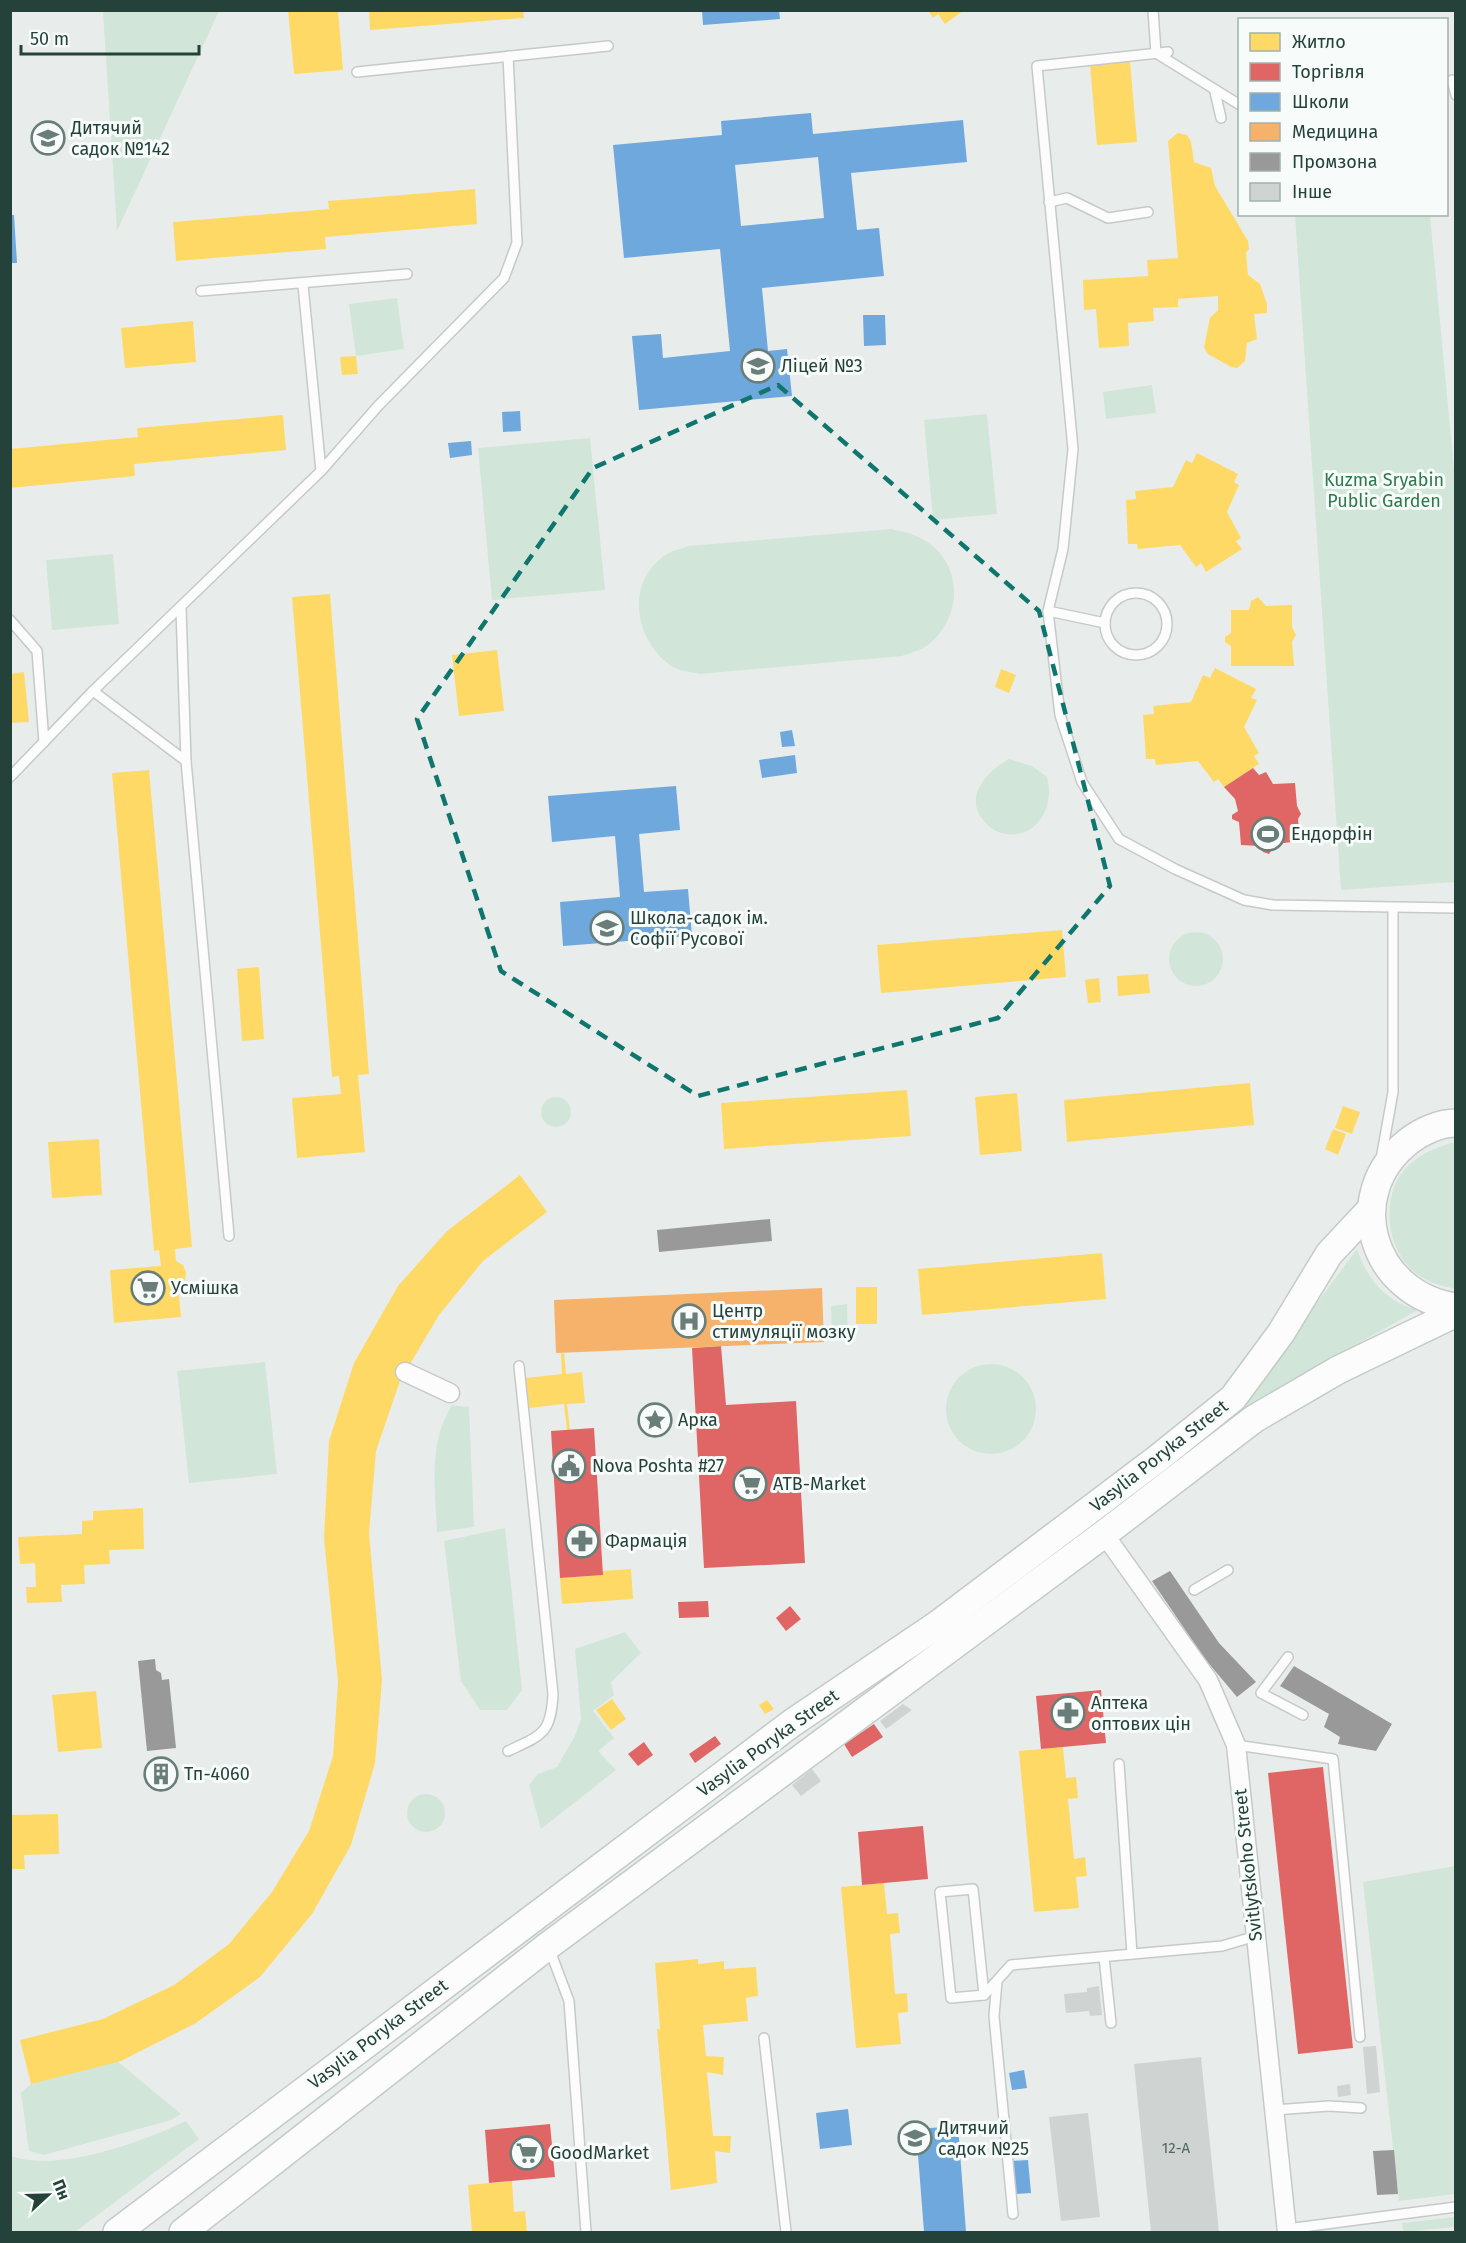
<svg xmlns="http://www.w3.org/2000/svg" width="1466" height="2243" font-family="'Fira Sans',sans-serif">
<rect width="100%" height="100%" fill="#e8edeb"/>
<!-- green -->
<g fill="#d1e6d8">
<path d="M103 11H219L117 231Z"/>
<path d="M1295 215H1430L1456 491 1455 882 1341 890Z"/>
<path d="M397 298 404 349 356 356 349 304Z"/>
<path d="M1152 385 1156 413 1106 419 1103 392Z"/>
<path d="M987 414 997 514 933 520 924 420Z"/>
<path d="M590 438 605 590 492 600 478 448Z"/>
<path d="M891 529C906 532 922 536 934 547 964 574 959 621 928 645 921 650 910 653 902 656L700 674C691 672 680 671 673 667 634 642 624 581 667 554 673 550 682 549 689 546Z"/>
<path d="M113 554 119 624 52 630 46 560Z"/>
<path d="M1009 759 1032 766 1047 777C1056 809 1034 844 998 832 991 829 985 823 981 817 965 794 989 770 1009 759Z"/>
<circle cx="1196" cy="959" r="27"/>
<circle cx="556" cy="1112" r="15"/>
<path d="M1451 1143H1456L1455 1289C1442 1286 1429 1283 1417 1274 1384 1249 1379 1192 1410 1164 1423 1153 1435 1148 1451 1143Z"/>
<path d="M1357 1249C1367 1279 1386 1302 1418 1310L1237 1411Z"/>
<path d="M847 1304 848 1335 832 1336 831 1306Z"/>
<path d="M265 1362 277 1474 189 1483 177 1371Z"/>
<circle cx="991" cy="1409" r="45"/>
<path d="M452 1405 469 1407 474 1527 437 1532C435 1489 428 1443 452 1405Z"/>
<path d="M505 1528 522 1690 507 1710H480L461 1681 444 1541Z"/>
<path d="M625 1632 641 1653 611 1682 614 1695 593 1711 614 1738 598 1751 616 1770 541 1829 529 1785 538 1774 557 1767 575 1736 581 1719 575 1649Z"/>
<circle cx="426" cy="1813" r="19"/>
<path d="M1455 1866V2194L1399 2201 1363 1882Z"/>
<path d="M117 2061 181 2114 171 2120 44 2155 29 2151 21 2093 31 2084Z"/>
<path d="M186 2121 199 2139 75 2232H11V2156C59 2173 141 2142 186 2121Z"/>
<path d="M1455 2217V2227L1403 2232 1402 2223Z"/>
</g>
<!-- homes -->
<g fill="#ffd966">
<path d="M288 10H338L343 70 294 74Z"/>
<path d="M369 10H523L524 18 370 30Z"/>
<path d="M928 10H964L945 24 938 14 933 18Z"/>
<path d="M1130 61 1137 142 1097 145 1090 65Z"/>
<path d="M1178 133 1187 135 1191 142 1194 162 1211 168 1215 186 1248 241 1249 249 1246 253 1248 275 1260 284 1267 304V313L1254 314 1257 339 1247 343 1245 361 1237 368 1231 367 1208 354 1204 347 1210 318 1218 310V296L1178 299V307L1153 308 1154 321 1128 323 1129 346 1099 348 1096 309 1084 310 1083 280 1148 276 1147 260 1178 258 1168 141Z"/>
<path d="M475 189 477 224 325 237 326 249 176 261 173 222 329 209 328 201Z"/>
<path d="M193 321 196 362 125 368 121 328Z"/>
<path d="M356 356 358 374 342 375 340 357Z"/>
<path d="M283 415 286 450 134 464 135 476 10 488V449L138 437 137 428Z"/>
<path d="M1197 453 1238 474 1234 482 1239 485 1227 512 1241 538 1236 541 1242 549 1206 572 1201 563 1196 567 1180 545 1138 549 1137 544H1128L1126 500 1136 499 1135 491 1173 487 1186 460 1192 463Z"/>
<path d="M330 594 369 1074 358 1075 365 1152 297 1158 292 1098 341 1094 339 1076 332 1077 292 597Z"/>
<path d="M1258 597 1266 606 1292 605V627L1296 635 1292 642 1294 666H1231V646L1225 642V637L1231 633V610H1249L1251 601Z"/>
<path d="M497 650 504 711 459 716 452 655Z"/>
<path d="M1215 668 1256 689 1251 698 1257 700 1244 727 1259 753 1254 756 1259 764 1224 787 1218 779 1214 782 1198 761 1156 765 1155 759H1146L1143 715 1154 714 1153 706 1191 702 1203 675 1210 678Z"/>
<path d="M1001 669 1016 675 1009 693 995 687Z"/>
<path d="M24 672 29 722 10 723V674Z"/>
<path d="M149 770 192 1247 175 1249 176 1261 183 1265 186 1272 185 1280 178 1285 181 1317 114 1323 110 1270 161 1266 159 1250 154 1251 112 773Z"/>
<path d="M1062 930 1066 977 881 993 877 945Z"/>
<path d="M259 967 264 1039 242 1041 237 969Z"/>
<path d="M1148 974 1150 993 1118 996 1117 976Z"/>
<path d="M1099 978 1101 1002 1088 1003 1085 980Z"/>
<path d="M1250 1083 1254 1125 1067 1142 1064 1100Z"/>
<path d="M907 1090 911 1136 724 1149 721 1103Z"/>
<path d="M1017 1093 1022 1151 980 1155 975 1097Z"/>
<path d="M1343 1106 1360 1112 1352 1134 1335 1128Z"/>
<path d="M1333 1129 1346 1134 1338 1155 1325 1149Z"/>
<path d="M99 1139 102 1195 52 1198 48 1142Z"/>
<path d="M520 1175 547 1212 483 1261 439 1315 400 1381 376 1451 369 1533 382 1680 375 1763 351 1845 312 1914 260 1977 196 2023 121 2061 31 2084 20 2040 103 2019 174 1985 229 1944 272 1892 309 1831 333 1756 338 1682 324 1538 329 1441 354 1363 398 1286 447 1231Z"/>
<path d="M1102 1253 1106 1299 922 1315 918 1269Z"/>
<rect x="856" y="1287" width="21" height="37"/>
<path d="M561 1353H564L566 1374 582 1372 585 1403 567 1404 570 1430H567L564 1404 529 1408 526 1378 562 1374Z"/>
<path d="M143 1508 144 1549 109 1550 110 1564 84 1565 85 1584 61 1585 62 1602 27 1603 26 1587H36L35 1563 20 1564 18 1537 82 1534V1521L93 1520V1511Z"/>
<path d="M631 1569 633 1599 562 1604 560 1578 603 1575V1571Z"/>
<path d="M96 1691 102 1748 58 1752 52 1695Z"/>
<path d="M612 1699 626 1719 611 1730 596 1710Z"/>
<path d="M767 1700 774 1709 765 1714 759 1705Z"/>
<path d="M1063 1747 1066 1778 1076 1777 1078 1798 1068 1799 1074 1859 1085 1857 1087 1876 1076 1877 1079 1908 1034 1912 1019 1751Z"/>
<path d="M168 1764 172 1779 155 1784 150 1769Z"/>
<path d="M58 1814 59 1854 24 1855 25 1869H10V1815Z"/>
<path d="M884 1883 887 1914 898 1913 900 1933 890 1934 895 1994 907 1993 908 2012 898 2013 901 2044 856 2048 841 1887Z"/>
<path d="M698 1959V1964L724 1961V1969L756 1967 758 1996 746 1998 748 2021 703 2025 706 2056 724 2057 723 2075 707 2072 713 2136H731L730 2153 715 2151 717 2183 671 2190 657 2029H660L655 1963Z"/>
<path d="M512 2181 514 2212 525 2211 527 2232H472L468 2185Z"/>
</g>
<!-- shops -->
<g fill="#e06666">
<path d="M1253 768 1259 775 1266 772 1273 784 1295 783 1297 806 1301 814 1298 819 1300 841 1276 844 1269 854 1263 852 1259 846 1241 845 1239 822 1232 819V815L1238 811 1235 799 1224 787Z"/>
<path d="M721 1346 726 1405 796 1401 805 1563 704 1568 692 1348Z"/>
<path d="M594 1428 603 1575 560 1578 551 1431Z"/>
<path d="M708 1601 709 1617 679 1618 678 1602Z"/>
<path d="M790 1606 801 1619 786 1631 776 1618Z"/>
<path d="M1101 1690 1106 1743 1041 1749 1036 1696Z"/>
<path d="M874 1724 883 1737 852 1757 844 1744Z"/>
<path d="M715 1736 721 1744 695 1763 689 1754Z"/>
<path d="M644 1742 653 1755 638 1766 628 1754Z"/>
<path d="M1323 1767 1353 2048 1298 2054 1268 1773Z"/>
<path d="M923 1826 928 1879 862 1885 858 1832Z"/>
<path d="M550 2124 555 2177 489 2183 485 2130Z"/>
</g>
<!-- schools -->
<g fill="#6fa8dc" fill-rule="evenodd">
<path d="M702 10H779L780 19 703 25Z"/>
<path d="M811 113 813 134 963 120 967 162 851 173 857 230 879 228 884 276 762 288 768 351 787 349 792 396 639 410 632 336 661 334 663 358 730 351 720 249 624 258 613 145 722 135 721 121ZM818 157 824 218 741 226 735 165Z"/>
<path d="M10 215H14L17 263H10Z"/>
<path d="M863 315H885L886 345 864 346Z"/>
<path d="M520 411 521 431 503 432 502 412Z"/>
<path d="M471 441 472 455 450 458 448 443Z"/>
<path d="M792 730 795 746 782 747 780 732Z"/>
<path d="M795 755 797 773 762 778 759 760Z"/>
<path d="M676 786 680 830 639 834 644 892 688 889 692 936 563 946 560 902 620 897 615 836 552 842 548 796Z"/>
<path d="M1024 2070 1027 2088 1012 2090 1009 2073Z"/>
<path d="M848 2109 852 2145 820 2149 816 2113Z"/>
<path d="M958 2126 966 2232H924L916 2129Z"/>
<path d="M1028 2160 1031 2193 1014 2194 1011 2161Z"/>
</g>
<!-- health -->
<path fill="#f6b26b" d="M822 1288 824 1342 556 1353 554 1300Z"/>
<!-- industry -->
<g fill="#999">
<path d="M770 1219 772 1241 659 1252 657 1230Z"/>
<path d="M1170 1571 1219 1643 1256 1682 1237 1697 1205 1659 1152 1581Z"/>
<path d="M155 1659 156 1670 161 1673 162 1680 169 1679 176 1748 147 1751 138 1661Z"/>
<path d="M1294 1666 1392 1724 1376 1751 1338 1744 1340 1737 1324 1727 1329 1714 1280 1686Z"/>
<path d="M1394 2150 1398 2194 1377 2195 1373 2151Z"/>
</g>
<!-- building -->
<g fill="#cfd4d2">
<path d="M903 1704 912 1710 886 1729 880 1721Z"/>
<path d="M812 1769 821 1781 801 1796 792 1785Z"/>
<path d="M1099 1986 1102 2015 1090 2016 1089 2011 1066 2013 1064 1994 1087 1992V1988Z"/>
<path d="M1376 2046 1380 2092 1367 2094 1363 2047Z"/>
<path d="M1201 2057 1219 2232H1151L1134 2064Z"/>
<path d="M1350 2084 1351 2095 1338 2097 1337 2086Z"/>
<path d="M1088 2113 1100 2217 1061 2221 1049 2117Z"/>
</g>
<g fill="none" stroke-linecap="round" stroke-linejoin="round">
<!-- lane casing -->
<g stroke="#c5cac8" stroke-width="12">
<g id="lane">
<path d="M1153 10 1156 53 1240 105"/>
<path d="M1168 52 1037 66 1073 449 1063 549 1048 611 1060 715 1082 782 1119 839 1175 869 1244 900 1273 905 1456 908"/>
<path d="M357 72 608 46"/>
<path d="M1452 80 1456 95"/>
<path d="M1215 92 1221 118"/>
<path d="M1049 202 1067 198 1108 218 1148 212"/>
<path d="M303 285 321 471"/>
<path d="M201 291 407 274"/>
<circle cx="1136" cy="624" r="31"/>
<path d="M181 608 186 761"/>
<path d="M1048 611 1105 623"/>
<path d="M10 620 37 651 44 742"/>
<path d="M93 691 186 761 229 1236"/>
<path d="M10 777 93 691 321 471 378 406 504 278 517 243 508 56"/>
<path d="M1381 1159 1393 1092V908"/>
<path d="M1194 1590 1228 1570"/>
<path d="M1288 1657 1261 1693 1303 1715"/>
<path d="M1236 1745 1333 1759 1360 2037"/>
<path d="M508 1751C542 1735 551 1734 553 1694L519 1366"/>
<path d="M1119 1764 1132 1954"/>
<path d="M973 1889 984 1995 951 1998 940 1892Z"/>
<path d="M549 1948 569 2001 586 2232"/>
<path d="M1104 1957 1111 2023"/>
<path d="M997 1981 994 2016 1013 2214"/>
<path d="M984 1995 1011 1965 1200 1948 1222 1946 1256 1936"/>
<path d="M764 2038 786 2232"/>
<path d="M1274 2110 1329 2106 1361 2108"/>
<path d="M1287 2229 1456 2207"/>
</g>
</g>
<!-- street casing -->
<g stroke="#c5cac8" stroke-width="21">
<g id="street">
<path d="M405 1372 450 1393"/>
<path d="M1104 1534 1208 1680 1236 1745 1287 2232"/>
</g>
</g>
<!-- secondary casing -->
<g stroke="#c3cbc8" stroke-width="30">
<g id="secondary">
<path d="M1456 1123C1440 1123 1422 1131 1409 1141 1341 1194 1371 1295 1456 1307"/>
<path d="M117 2232 792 1723 937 1625 1157 1459 1233 1398 1281 1333 1329 1254 1371 1209"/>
<path d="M183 2232 549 1945 1104 1534 1254 1419 1338 1370 1456 1313"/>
</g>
</g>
<!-- lane -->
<use href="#lane" stroke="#fcfcfc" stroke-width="9"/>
<!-- street -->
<use href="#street" stroke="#fcfcfc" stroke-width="18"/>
<!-- secondary -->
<use href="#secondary" stroke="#fcfcfc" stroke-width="27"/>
</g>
<!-- marked area -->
<path fill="none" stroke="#0f766e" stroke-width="4.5" stroke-dasharray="12 8" stroke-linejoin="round" d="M778 385 1039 611 1110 886 998 1018 698 1096 501 971 417 719 593 468Z"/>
<!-- icons -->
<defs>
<g id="school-ring" transform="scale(1.725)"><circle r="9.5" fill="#f7fbf9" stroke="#697e78" stroke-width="1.5"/><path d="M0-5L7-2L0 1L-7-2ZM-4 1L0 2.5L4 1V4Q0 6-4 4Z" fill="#697e78"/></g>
<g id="stadium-ring" transform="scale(1.725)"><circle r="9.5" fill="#f7fbf9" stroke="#697e78" stroke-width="1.5"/><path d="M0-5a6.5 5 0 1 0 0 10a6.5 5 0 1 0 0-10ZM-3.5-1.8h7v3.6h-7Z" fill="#697e78"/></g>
<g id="supermarket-ring" transform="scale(1.725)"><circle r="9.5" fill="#f7fbf9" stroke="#697e78" stroke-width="1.5"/><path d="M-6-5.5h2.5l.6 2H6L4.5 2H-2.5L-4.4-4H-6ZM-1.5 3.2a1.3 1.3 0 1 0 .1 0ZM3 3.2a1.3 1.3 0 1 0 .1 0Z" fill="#697e78"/></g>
<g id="hospital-ring" transform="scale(1.725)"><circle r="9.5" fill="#f7fbf9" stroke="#697e78" stroke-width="1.5"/><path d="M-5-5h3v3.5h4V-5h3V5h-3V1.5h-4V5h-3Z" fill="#697e78"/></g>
<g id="sight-ring" transform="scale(1.725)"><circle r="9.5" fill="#f7fbf9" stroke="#697e78" stroke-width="1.5"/><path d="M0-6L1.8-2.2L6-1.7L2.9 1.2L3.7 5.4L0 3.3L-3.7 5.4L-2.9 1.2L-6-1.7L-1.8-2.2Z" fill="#697e78"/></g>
<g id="civic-ring" transform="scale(1.725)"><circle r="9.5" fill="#f7fbf9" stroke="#697e78" stroke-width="1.5"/><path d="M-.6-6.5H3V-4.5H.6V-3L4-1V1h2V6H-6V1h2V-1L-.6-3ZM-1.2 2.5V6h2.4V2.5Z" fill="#697e78"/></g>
<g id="pharmacy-ring" transform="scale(1.725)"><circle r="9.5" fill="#f7fbf9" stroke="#697e78" stroke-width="1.5"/><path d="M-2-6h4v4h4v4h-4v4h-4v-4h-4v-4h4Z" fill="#697e78"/></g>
<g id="building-ring" transform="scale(1.725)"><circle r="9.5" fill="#f7fbf9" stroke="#697e78" stroke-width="1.5"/><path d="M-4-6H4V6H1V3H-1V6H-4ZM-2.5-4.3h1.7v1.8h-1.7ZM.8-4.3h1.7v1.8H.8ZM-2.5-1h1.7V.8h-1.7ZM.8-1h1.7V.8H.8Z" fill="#697e78"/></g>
</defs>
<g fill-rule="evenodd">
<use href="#school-ring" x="48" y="138"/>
<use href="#school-ring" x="758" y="366"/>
<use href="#stadium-ring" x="1268" y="834"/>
<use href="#school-ring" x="607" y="928"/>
<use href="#supermarket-ring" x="148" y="1288"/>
<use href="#hospital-ring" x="689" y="1321"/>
<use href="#sight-ring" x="655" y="1420"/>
<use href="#civic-ring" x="569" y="1466"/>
<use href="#supermarket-ring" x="750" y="1484"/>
<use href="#pharmacy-ring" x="582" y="1541"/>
<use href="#pharmacy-ring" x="1068" y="1713"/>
<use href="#building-ring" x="161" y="1774"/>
<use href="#school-ring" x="915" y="2138"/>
<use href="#supermarket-ring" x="527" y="2153"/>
</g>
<g text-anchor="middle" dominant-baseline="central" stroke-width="6" stroke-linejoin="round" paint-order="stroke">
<!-- number labels -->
<g font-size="15" fill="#506761">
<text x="1176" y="2148">12-А</text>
</g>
<!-- poi labels -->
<g font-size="18" fill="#24423a" stroke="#f7fbf9" text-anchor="start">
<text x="71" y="128">Дитячий<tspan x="71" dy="21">садок №142</tspan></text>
<text x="781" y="366">Ліцей №3</text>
<text x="1291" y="834">Ендорфін</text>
<text x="630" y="918">Школа-садок ім.<tspan x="630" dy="21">Софії Русової</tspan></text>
<text x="171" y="1288">Усмішка</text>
<text x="712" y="1311">Центр<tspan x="712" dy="21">стимуляції мозку</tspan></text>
<text x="678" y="1420">Арка</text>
<text x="592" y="1466">Nova Poshta #27</text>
<text x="773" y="1484">ATB-Market</text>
<text x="605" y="1541">Фармація</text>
<text x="1091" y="1703">Аптека<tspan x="1091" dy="21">оптових цін</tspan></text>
<text x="184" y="1774">Тп-4060</text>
<text x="938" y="2128">Дитячий<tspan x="938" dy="21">садок №25</tspan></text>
<text x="550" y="2153">GoodMarket</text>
</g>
<!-- park labels -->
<g font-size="18" fill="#2d7a4b" stroke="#f7fbf9">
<text x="1384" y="480">Kuzma Sryabin<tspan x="1384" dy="21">Public Garden</tspan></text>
</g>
<!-- street labels -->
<g font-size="18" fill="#24423a" stroke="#f7fbf9">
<text transform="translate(1159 1456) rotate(-38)">Vasylia Poryka Street</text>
<text transform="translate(768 1743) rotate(-36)">Vasylia Poryka Street</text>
<text transform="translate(1248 1865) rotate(-96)">Svitlytskoho Street</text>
<text transform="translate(378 2034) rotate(-37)">Vasylia Poryka Street</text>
</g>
</g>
<!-- border -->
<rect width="1466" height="2243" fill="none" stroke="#24423a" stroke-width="24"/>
<!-- legend -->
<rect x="1238" y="18" width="210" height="198" fill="#f7fbf9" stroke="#a3b1ad" stroke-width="1.5"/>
<rect x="1250" y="33" width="30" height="18" fill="#ffd966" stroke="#a3b1ad" stroke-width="1.5"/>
<text x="1292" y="48" font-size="18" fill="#24423a">Житло</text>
<rect x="1250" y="63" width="30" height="18" fill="#e06666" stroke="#a3b1ad" stroke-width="1.5"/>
<text x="1292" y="78" font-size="18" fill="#24423a">Торгівля</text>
<rect x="1250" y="93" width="30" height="18" fill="#6fa8dc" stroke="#a3b1ad" stroke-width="1.5"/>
<text x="1292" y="108" font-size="18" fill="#24423a">Школи</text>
<rect x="1250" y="123" width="30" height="18" fill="#f6b26b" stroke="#a3b1ad" stroke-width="1.5"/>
<text x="1292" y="138" font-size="18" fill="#24423a">Медицина</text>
<rect x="1250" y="153" width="30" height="18" fill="#999999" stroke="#a3b1ad" stroke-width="1.5"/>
<text x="1292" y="168" font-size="18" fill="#24423a">Промзона</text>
<rect x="1250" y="183" width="30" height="18" fill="#cfd4d2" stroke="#a3b1ad" stroke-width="1.5"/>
<text x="1292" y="198" font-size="18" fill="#24423a">Інше</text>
<!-- north arrow -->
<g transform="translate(48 2195) rotate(68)" stroke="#f7fbf9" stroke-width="4.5" paint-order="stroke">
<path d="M0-4.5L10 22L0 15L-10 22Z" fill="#24423a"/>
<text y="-9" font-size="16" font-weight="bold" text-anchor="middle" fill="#24423a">Пн</text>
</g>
<!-- scale -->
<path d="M21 45v9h178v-9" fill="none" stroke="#24423a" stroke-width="3"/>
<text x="30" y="45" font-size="18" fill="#24423a" stroke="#f7fbf9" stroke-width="4.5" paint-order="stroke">50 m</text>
</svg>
